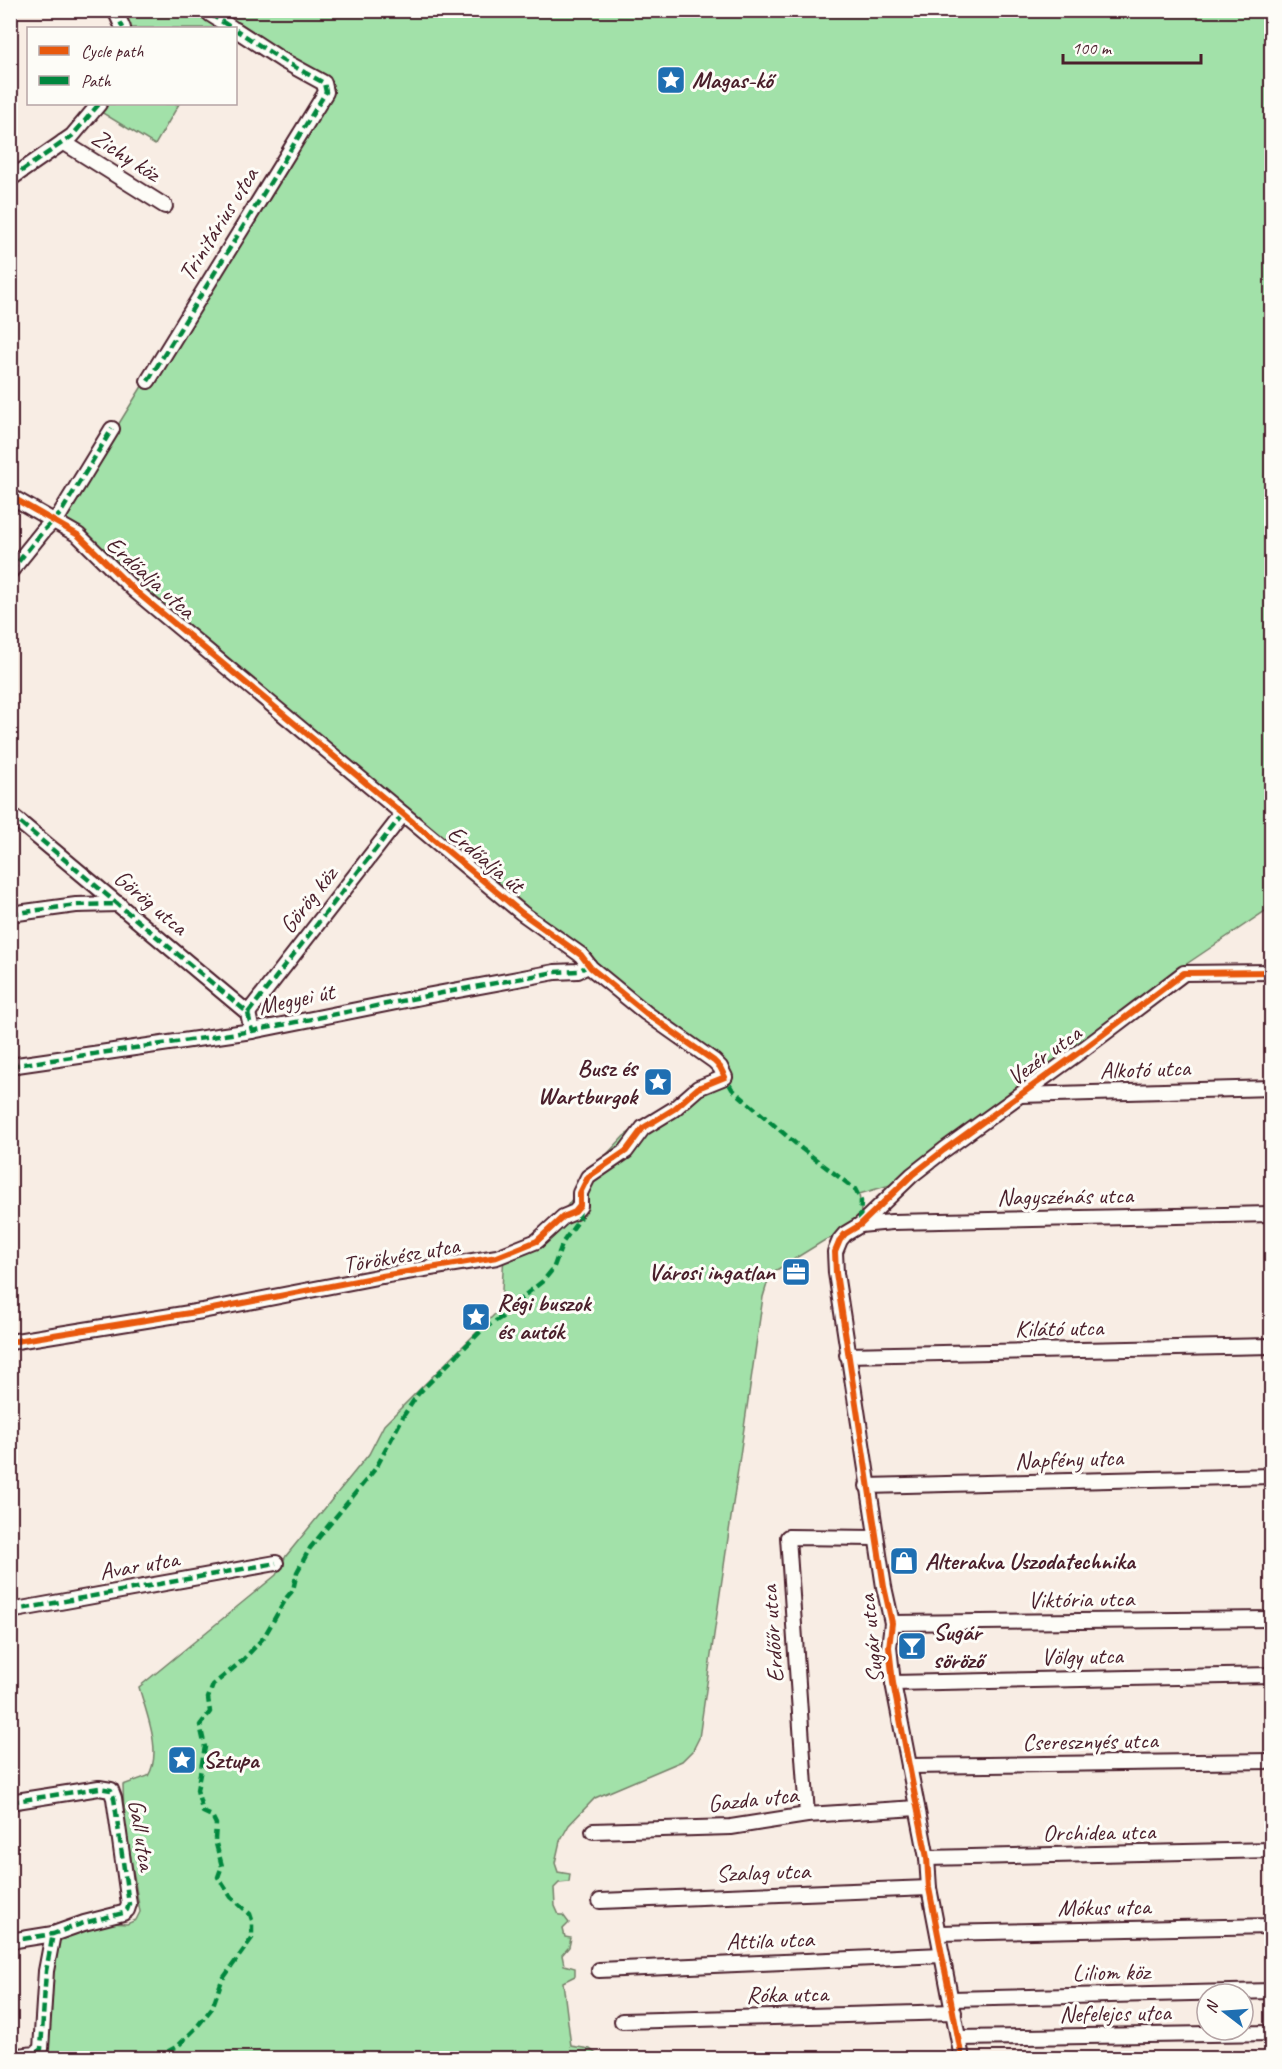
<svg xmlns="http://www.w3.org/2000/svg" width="1282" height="2069" font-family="Caveat,sans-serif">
<rect width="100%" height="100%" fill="#f8ede4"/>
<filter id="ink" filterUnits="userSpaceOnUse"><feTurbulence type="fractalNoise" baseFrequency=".0167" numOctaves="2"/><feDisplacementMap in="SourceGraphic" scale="12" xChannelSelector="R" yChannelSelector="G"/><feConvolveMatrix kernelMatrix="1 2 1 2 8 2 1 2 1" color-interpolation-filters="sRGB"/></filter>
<g filter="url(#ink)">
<!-- green -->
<g fill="#a2e1a9" stroke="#76806a" stroke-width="1.5">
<path d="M116 11H1271V907L1179 969 1022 1085 897 1183 859 1194 861 1208 860 1225 845 1234 825 1240 770 1274 763 1297 699 1738 693 1750 682 1761 595 1798 569 1825 560 1841 555 1863 558 1872 570 1874 569 1882 559 1883 554 1888 555 1906 559 1915H563L569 1923 563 1929 565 1937 571 1938 569 1947 562 1955 564 1965 575 1968V1976L563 1982 571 2046 590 2049 601 2058H24L36 2057 57 1938 110 1923 127 1924 136 1920 140 1912 124 1817 123 1785 148 1776C163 1752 146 1713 139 1687L276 1575 286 1556 369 1454 384 1425 501 1308 504 1253 553 1226 594 1168 624 1136 669 1104 725 1077 694 1048 59 524 115 430 324 91 226 28H122Z"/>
<path d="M106 104H179L155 145 101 112Z"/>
</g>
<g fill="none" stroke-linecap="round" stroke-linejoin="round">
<!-- minor casing -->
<g stroke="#4a1f2b" stroke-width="18">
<g id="minor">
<path d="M115 10 123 28"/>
<path d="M210 14 232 28"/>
<path d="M63 142 165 206"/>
<path d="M10 179 72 136 99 104"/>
<path d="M148 381 326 92 324 83 282 60 236 30"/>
<path d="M10 496 78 535 133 589 522 913 581 955 591 968 646 1013 714 1061 720 1067 725 1077 698 1088 674 1109 643 1128 626 1151 588 1177 580 1193V1206L575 1212 563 1217 537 1241 497 1257 382 1276 202 1311 10 1342"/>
<path d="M10 572 44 530 60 514 112 429"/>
<path d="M10 814 248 1013 252 1031"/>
<path d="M10 914 76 905 119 904"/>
<path d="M248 1013 403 814"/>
<path d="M10 1066 252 1031 426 996 555 972 578 971 588 966"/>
<path d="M1020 1095 1272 1088"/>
<path d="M860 1225 892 1222 1272 1214"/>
<path d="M847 1355 1272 1346"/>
<path d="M867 1486 1272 1476"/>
<path d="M10 1611 276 1563"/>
<path d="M892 1623 1272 1619"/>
<path d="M893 1683 1272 1675"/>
<path d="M909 1766 1272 1761"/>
<path d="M10 1802 99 1788 111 1790 114 1798 129 1904 127 1910 123 1913 84 1923 53 1934 10 1941"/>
<path d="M807 1815 788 1537 876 1538"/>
<path d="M593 1831 731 1827 807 1815 917 1808"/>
<path d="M927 1858 1272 1850"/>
<path d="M600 1901 929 1888"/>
<path d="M938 1933 1272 1926"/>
<path d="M599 1970 942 1955"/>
<path d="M951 1999 1272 1991"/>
<path d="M622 2021 954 2012"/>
<path d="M959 2038 1272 2033"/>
<path d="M10 2057 35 2054 41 2049 46 1971 53 1934"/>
<path d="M962 2058 929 1888 927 1858 893 1683 889 1647 892 1623 884 1587 836 1273 835 1252 840 1240 845 1234 860 1225 912 1175 944 1150 1085 1048 1184 973 1272 972"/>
</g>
</g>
<!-- minor -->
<use href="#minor" stroke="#fdfcf7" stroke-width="14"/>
<!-- quiet -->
<g stroke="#00873e" stroke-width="4.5" stroke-dasharray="9 4.5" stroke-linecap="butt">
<path d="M115 10 123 28"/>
<path d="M210 14 232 28"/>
<path d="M10 179 72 136 99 104"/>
<path d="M148 381 326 92 324 83 282 60 236 30"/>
<path d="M10 572 44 530 60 514 112 429"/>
<path d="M10 814 248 1013 252 1031"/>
<path d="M10 914 76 905 119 904"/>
<path d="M248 1013 403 814"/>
<path d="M10 1066 252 1031 426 996 555 972 578 971 588 966"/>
<path d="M723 1073 732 1089 802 1149 855 1189 861 1201 860 1225"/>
<path d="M10 1611 276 1563"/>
<path d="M10 1802 99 1788 111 1790 114 1798 129 1904 127 1910 123 1913 84 1923 53 1934 10 1941"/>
<path d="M10 2057 35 2054 41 2049 46 1971 53 1934"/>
<path d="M156 2058 178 2046 196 2028 212 2008 222 1980 252 1938V1920L250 1914 231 1897 218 1877 222 1866 215 1840 216 1824 212 1816 203 1812 197 1790 205 1747 200 1725 210 1712 208 1698 213 1685 243 1660 264 1637 287 1597 293 1590 297 1572 310 1548 376 1468 404 1415 418 1394 483 1329 502 1317 525 1295 543 1281 553 1269 563 1242 579 1220 580 1205"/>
</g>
<!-- cycleway casing -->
<g stroke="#fdfcf7" stroke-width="10">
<g id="cycleway">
<path d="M10 496 78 535 133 589 522 913 581 955 591 968 646 1013 714 1061 720 1067 725 1077 698 1088 674 1109 643 1128 626 1151 588 1177 580 1193V1206L575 1212 563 1217 537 1241 497 1257 382 1276 202 1311 10 1342"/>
<path d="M962 2058 929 1888 927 1858 893 1683 889 1647 892 1623 884 1587 836 1273 835 1252 840 1240 845 1234 860 1225 912 1175 944 1150 1085 1048 1184 973 1272 972"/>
</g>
</g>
<!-- cycleway -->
<use href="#cycleway" stroke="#e8590c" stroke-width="6"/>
</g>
</g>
<!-- icons -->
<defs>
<g id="sight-square" transform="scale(1.5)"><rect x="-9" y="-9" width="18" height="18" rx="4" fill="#1f6fb2" stroke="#fdfcf7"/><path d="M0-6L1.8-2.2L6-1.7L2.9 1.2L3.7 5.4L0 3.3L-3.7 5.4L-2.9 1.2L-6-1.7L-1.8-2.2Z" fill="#fff"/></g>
<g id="office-square" transform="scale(1.5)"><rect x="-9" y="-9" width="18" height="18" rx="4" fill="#1f6fb2" stroke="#fdfcf7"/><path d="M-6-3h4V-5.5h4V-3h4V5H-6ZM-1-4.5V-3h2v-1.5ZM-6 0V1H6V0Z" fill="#fff"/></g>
<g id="shop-square" transform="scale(1.5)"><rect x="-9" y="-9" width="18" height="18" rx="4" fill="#1f6fb2" stroke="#fdfcf7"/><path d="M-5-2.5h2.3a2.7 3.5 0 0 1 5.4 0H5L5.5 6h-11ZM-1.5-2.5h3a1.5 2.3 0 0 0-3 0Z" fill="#fff"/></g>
<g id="bar-square" transform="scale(1.5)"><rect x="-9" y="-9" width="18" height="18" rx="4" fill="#1f6fb2" stroke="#fdfcf7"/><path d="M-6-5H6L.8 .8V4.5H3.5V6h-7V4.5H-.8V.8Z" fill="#fff"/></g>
</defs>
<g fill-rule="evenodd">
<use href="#sight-square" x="671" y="80"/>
<use href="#sight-square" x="658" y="1082"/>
<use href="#office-square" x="796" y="1272"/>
<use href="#sight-square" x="476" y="1317"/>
<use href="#shop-square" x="904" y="1561"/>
<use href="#bar-square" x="912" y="1646"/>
<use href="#sight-square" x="182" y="1760"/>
</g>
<g text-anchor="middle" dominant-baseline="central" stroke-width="6" stroke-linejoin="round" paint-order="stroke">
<!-- poi labels -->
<g font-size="24" font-weight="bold" fill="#4a1f2b" stroke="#fdfcf7" text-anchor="start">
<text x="692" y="80">Magas-kő</text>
<text x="637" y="1068" text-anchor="end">Busz és<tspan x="637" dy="28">Wartburgok</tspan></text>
<text x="775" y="1272" text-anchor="end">Városi ingatlan</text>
<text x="497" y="1303">Régi buszok<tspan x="497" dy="28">és autók</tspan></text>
<text x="925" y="1561">Alterakva Uszodatechnika</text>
<text x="933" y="1632">Sugár<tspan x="933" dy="28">söröző</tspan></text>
<text x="203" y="1760">Sztupa</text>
</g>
<!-- street labels -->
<g font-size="24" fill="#4a1f2b" stroke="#fdfcf7">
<text transform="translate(126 155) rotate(33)">Zichy köz</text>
<text transform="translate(218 224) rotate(-58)">Trinitárius utca</text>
<text transform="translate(151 577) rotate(42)">Erdőalja utca</text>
<text transform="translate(486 859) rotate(40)">Erdőalja út</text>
<text transform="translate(308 900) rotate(-52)">Görög köz</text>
<text transform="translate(151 902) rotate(40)">Görög utca</text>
<text transform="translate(296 999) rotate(-12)">Megyei út</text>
<text transform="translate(1044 1055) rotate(-36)">Vezér utca</text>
<text transform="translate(1145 1069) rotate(-2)">Alkotó utca</text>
<text transform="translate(1065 1196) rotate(-1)">Nagyszénás utca</text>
<text transform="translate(401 1255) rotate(-10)">Törökvész utca</text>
<text transform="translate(1059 1328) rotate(-1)">Kilátó utca</text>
<text transform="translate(1069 1459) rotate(-2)">Napfény utca</text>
<text transform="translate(139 1565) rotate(-10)">Avar utca</text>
<text transform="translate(1081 1599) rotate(-1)">Viktória utca</text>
<text transform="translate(772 1634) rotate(-94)">Erdőőr utca</text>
<text transform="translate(871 1639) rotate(-96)">Sugár utca</text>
<text transform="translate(1082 1656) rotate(-1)">Völgy utca</text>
<text transform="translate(1090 1741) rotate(-1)">Cseresznyés utca</text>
<text transform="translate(753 1799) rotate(-6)">Gazda utca</text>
<text transform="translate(1099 1832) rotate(-1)">Orchidea utca</text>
<text transform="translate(142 1835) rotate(81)">Gall utca</text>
<text transform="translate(763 1872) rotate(-2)">Szalag utca</text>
<text transform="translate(1104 1907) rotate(-1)">Mókus utca</text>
<text transform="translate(770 1940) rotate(-2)">Attila utca</text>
<text transform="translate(1111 1972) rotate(-1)">Liliom köz</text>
<text transform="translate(787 1994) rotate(-1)">Róka utca</text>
<text transform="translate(1115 2013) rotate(-1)">Nefelejcs utca</text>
</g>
</g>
<!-- margin -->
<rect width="1282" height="2069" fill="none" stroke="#fdfcf7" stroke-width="36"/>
<rect x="18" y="18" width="1246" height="2033" fill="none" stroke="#4a1f2b" stroke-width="2" filter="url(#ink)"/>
<!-- legend -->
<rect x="27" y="27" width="210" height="78" fill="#fdfcf7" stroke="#b5a4a5" stroke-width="1.5"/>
<rect x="39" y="46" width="30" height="9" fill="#e8590c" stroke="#b5a4a5" stroke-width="1.5"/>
<text x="81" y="57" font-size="18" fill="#4a1f2b">Cycle path</text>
<rect x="39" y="76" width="30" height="9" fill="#00873e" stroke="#b5a4a5" stroke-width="1.5"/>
<text x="81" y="87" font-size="18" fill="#4a1f2b">Path</text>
<!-- north arrow -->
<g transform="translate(1225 2012) rotate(287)"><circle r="28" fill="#fdfcf7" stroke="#b5a4a5" stroke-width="1.5"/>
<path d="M0-4.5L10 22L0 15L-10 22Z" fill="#1f6fb2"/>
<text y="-9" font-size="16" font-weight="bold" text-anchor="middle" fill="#4a1f2b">N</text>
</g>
<!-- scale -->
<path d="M1063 54v9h138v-9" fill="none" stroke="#4a1f2b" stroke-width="3"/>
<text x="1072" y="54" font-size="18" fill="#4a1f2b" stroke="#fdfcf7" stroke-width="4.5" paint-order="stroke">100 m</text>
</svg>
